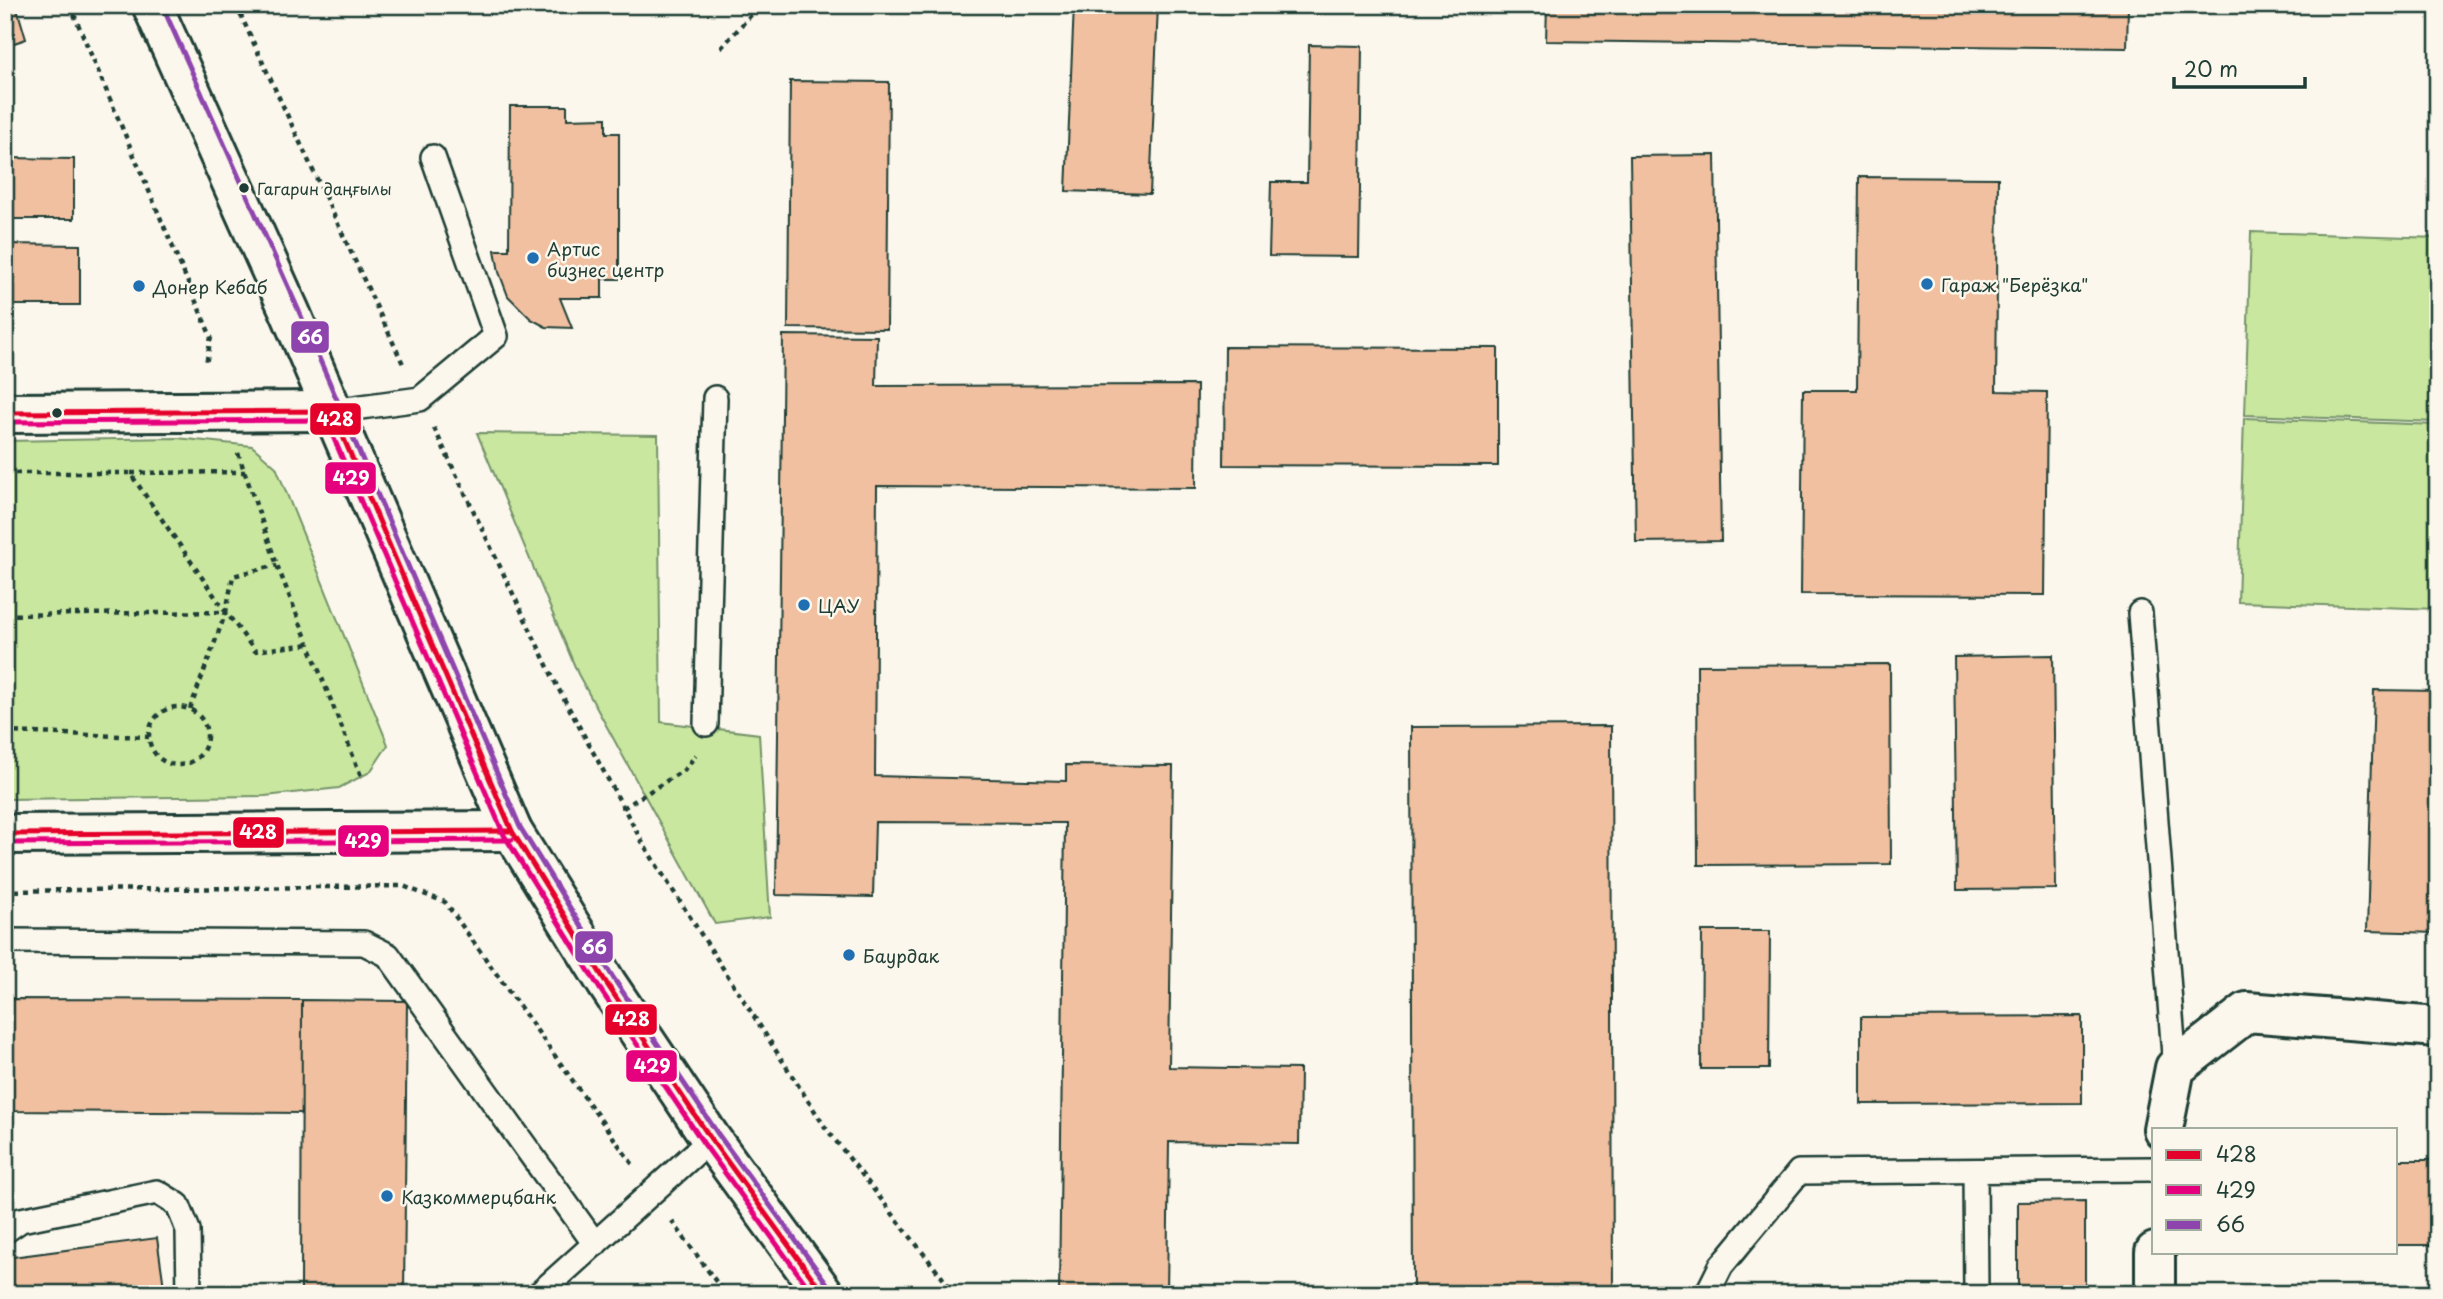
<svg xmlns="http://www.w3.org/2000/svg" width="2443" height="1299" font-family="'Playpen Sans',sans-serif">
<rect width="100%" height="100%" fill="#fbf7ec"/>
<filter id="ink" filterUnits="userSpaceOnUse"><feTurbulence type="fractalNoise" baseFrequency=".0143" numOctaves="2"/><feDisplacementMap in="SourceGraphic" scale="14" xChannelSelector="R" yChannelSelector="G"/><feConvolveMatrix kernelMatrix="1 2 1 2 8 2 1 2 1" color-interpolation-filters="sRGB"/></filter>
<g filter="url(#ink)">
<!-- green -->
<g fill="#c9e79f" stroke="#74926a" stroke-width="2">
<path d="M2251 232 2438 238V422L2245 415Z"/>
<path d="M2244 418 2438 425V609L2238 602Z"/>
<path d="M477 433 658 435 661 722 759 734 770 917 715 924 578 674Z"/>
<path d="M177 438 252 446 276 467 388 745 370 772 339 788 265 796 5 799V441Z"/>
</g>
<!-- building -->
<g fill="#f1c0a1" stroke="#1f3d34" stroke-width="2">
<path d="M5 5H16L26 39 5 46Z"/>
<path d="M1074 5H1158L1150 194 1066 191Z"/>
<path d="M1547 5H2128L2127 48 1546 41Z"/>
<path d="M1309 45 1362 46 1359 257 1269 256 1271 182H1307Z"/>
<path d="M790 81 889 82 887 329 788 328Z"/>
<path d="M510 106H567V119L606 118V133H619V279H602V298H560L572 328 546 327 531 319 508 296 499 272 495 250H509Z"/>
<path d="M1715 155 1721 541 1636 542 1630 156Z"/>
<path d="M5 158 74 159V219H5Z"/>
<path d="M1859 177 1998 178 1996 391 2047 392 2045 595 1801 594 1803 390H1857Z"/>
<path d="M5 244 80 245V305H5Z"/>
<path d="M783 335 877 336 876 386 1197 385 1196 488 877 486 875 776 1066 781V765L1173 766 1169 1067 1300 1069 1299 1144 1169 1142 1167 1294H1059L1065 823 875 822 873 897 776 895Z"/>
<path d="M1225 347 1498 348V466L1224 465Z"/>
<path d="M2053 655 2056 889 1957 890 1954 657Z"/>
<path d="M1890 664 1891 864 1698 865 1697 665Z"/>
<path d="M2374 690 2438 691V933L2367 931Z"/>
<path d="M1611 726 1613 1294H1413L1411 727Z"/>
<path d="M1702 931H1770L1769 1069H1701Z"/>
<path d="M5 999 302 1000V1113L5 1111Z"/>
<path d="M302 1000 407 1001 404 1294H301Z"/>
<path d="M2082 1016V1103L1861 1104V1017Z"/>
<rect x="2396" y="1160" width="42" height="85"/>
<path d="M2085 1201V1294H2018V1202Z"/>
<path d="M157 1238 165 1294H5V1258Z"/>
</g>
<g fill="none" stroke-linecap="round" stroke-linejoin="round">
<!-- service casing -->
<g stroke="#1f3d34" stroke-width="28">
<g id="service">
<path d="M332 411 420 399 496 336 433 157"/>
<path d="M2140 613 2175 1068"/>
<path d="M706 724 715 398"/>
<path d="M5 941 364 943 388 955 595 1244"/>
<path d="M1975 1171 1976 1294"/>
<path d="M5 1231 21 1220 157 1192 178 1205 188 1230 189 1294"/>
<path d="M539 1294 711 1139"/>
<path d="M1707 1294 1721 1266 1799 1172 2154 1169"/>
</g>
</g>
<!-- minor casing -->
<g stroke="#1f3d34" stroke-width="44">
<g id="minor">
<path d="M2163 1129 2175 1068 2247 1012 2438 1027"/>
<path d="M2155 1252V1294"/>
</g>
</g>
<!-- tertiary casing -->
<g stroke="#1f3d34" stroke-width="44">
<g id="tertiary">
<path d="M5 413 332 411"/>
<path d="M5 834 512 831"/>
</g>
</g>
<!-- secondary casing -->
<g stroke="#1f3d34" stroke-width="44">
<path id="secondary" d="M152 5 290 312 512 831 607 984 711 1139 824 1294"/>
</g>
<!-- path -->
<g stroke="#1f3d34" stroke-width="4.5" stroke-dasharray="5 5" stroke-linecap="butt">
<path d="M70 5 211 337 206 364"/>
<path d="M236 5 404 366"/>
<path d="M721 48 760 5"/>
<path d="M434 428 557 686 645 847 825 1127 955 1294"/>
<path d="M238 453 277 565 361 776"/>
<path d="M5 473H130L225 611"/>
<path d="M131 473 245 472"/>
<path d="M5 615 226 612 233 576 277 565"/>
<circle cx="178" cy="736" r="29"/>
<path d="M190 709 226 612 255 651 310 644"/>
<path d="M5 732 149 737"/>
<path d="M623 808 684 770 696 755"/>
<path d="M5 891 403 886 445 902 633 1165"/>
<path d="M672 1221 725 1294"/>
</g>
<!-- service -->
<use href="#service" stroke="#fbf7ec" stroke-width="23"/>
<!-- minor -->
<use href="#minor" stroke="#fbf7ec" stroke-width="38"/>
<!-- tertiary -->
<use href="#tertiary" stroke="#fbf7ec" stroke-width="38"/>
<!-- secondary -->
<use href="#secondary" stroke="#fbf7ec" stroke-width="38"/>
<!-- bus-1 casing -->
<g stroke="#fbf7ec" stroke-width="10">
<g id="bus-1">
<path d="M5 413 332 411 512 831 607 984 711 1139 824 1294"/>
<path d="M5 834 512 831"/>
</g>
</g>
<!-- bus-2 casing -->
<g stroke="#fbf7ec" stroke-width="10">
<g id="bus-2">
<path d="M5 422 326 420 504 835 600 989 704 1144 813 1294"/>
<path d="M5 843 512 840"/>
</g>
</g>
<!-- bus-3 casing -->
<g stroke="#fbf7ec" stroke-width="10">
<path id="bus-3" d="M162 5 298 309 520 827 614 979 718 1134 831 1289"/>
</g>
<!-- bus-1 -->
<use href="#bus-1" stroke="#e4002b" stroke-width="5"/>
<!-- bus-2 -->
<use href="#bus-2" stroke="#e5007d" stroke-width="5"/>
<!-- bus-3 -->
<use href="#bus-3" stroke="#8e44ad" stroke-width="5"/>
</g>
</g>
<!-- markers -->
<g fill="#1f3d34" stroke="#fbf7ec" stroke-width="2.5">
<circle cx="244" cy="188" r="6"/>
<circle cx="57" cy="413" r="6"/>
</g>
<g fill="#1f6fb2" stroke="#fbf7ec" stroke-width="2.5">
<circle cx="533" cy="258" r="7"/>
<circle cx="1927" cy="284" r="7"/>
<circle cx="139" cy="286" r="7"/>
<circle cx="804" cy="605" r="7"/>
<circle cx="849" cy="955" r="7"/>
<circle cx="387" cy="1196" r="7"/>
</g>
<g text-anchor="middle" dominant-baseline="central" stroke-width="5" stroke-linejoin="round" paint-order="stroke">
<!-- bus labels -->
<g font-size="16" fill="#1f3d34" stroke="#fbf7ec" text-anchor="start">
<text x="257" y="188">Гагарин даңғылы</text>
</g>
<!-- poi labels -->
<g font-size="18" fill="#1f3d34" stroke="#fbf7ec" text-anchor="start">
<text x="547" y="248">Артис<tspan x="547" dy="21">бизнес центр</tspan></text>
<text x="1941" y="284">Гараж "Берёзка"</text>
<text x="153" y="286">Донер Кебаб</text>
<text x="818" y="605">ЦАУ</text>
<text x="863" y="955">Баурдак</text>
<text x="401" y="1196">Казкоммерцбанк</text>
</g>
</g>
<g stroke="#fbf7ec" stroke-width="2.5">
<rect x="290" y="320" width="40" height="34" rx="7" fill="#8e44ad"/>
<rect x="309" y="402" width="53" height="34" rx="7" fill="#e4002b"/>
<rect x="324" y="461" width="53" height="34" rx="7" fill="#e5007d"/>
<rect x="232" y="816" width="53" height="33" rx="7" fill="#e4002b"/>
<rect x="337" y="824" width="53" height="34" rx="7" fill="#e5007d"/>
<rect x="574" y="930" width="40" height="34" rx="7" fill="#8e44ad"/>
<rect x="604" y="1003" width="54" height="33" rx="7" fill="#e4002b"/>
<rect x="625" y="1049" width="53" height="34" rx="7" fill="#e5007d"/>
</g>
<g font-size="19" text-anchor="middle" font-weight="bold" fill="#fff">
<text x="310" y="344">66</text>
<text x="335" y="426">428</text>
<text x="351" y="485">429</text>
<text x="258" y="839">428</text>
<text x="363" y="848">429</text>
<text x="594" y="954">66</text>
<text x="631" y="1026">428</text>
<text x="652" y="1073">429</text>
</g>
<!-- margin -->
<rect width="2443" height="1299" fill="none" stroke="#fbf7ec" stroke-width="28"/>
<rect x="14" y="14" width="2415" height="1271" fill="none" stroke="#1f3d34" stroke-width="2.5" filter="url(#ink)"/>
<!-- legend -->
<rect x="2152" y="1128" width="245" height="126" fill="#fbf7ec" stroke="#a3ada2" stroke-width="2"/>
<rect x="2166" y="1150" width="35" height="10" fill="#e4002b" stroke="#a3ada2" stroke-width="2"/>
<text x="2216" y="1162" font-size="21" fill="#1f3d34">428</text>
<rect x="2166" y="1185" width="35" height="10" fill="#e5007d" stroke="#a3ada2" stroke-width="2"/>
<text x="2216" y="1198" font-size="21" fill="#1f3d34">429</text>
<rect x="2166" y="1220" width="35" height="10" fill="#8e44ad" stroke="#a3ada2" stroke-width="2"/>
<text x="2216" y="1232" font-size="21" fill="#1f3d34">66</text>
<!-- scale -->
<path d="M2174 77v10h131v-10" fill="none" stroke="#1f3d34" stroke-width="3.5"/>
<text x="2184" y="77" font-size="21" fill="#1f3d34" stroke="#fbf7ec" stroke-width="5" paint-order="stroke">20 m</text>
</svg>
